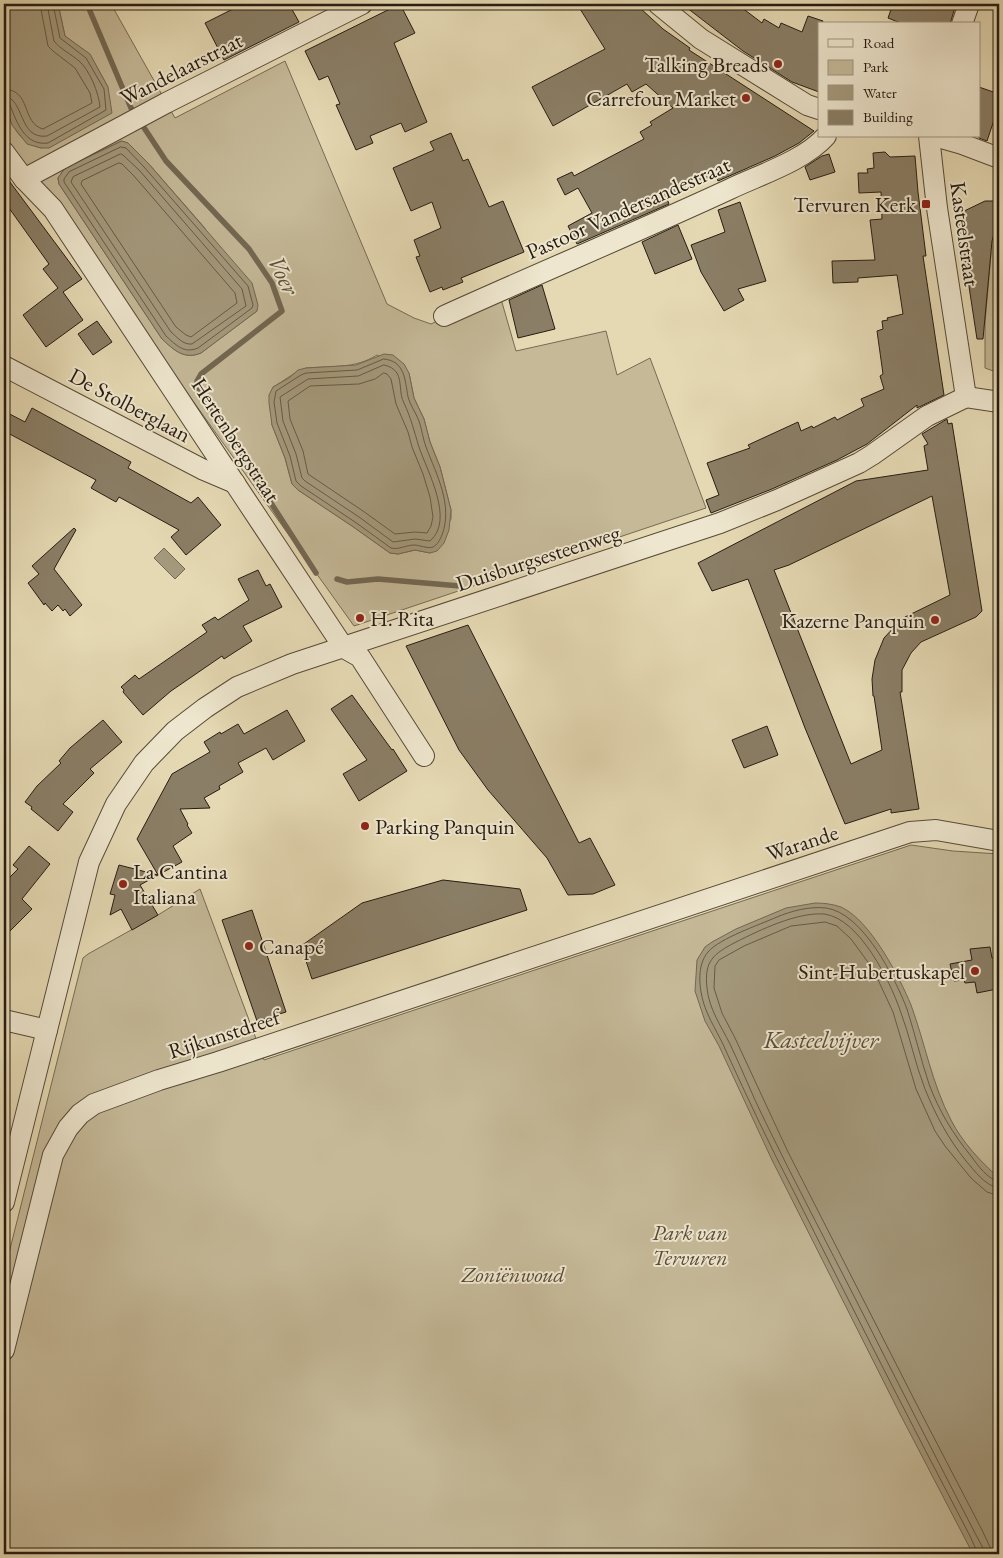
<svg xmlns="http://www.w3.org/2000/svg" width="1003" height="1558" font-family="'EB Garamond',serif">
<rect width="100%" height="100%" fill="#e5d9b3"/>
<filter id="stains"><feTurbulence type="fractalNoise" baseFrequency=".004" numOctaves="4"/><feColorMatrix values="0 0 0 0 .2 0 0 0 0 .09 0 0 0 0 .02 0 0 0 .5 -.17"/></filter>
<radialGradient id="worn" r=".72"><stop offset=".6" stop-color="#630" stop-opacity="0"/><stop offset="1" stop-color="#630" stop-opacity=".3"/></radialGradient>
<!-- green -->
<g fill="#c5b998" stroke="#766a55" fill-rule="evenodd">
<path d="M58 4H111L175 118 285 61 387 304 414 318 431 324 499 292 516 351 606 331 617 375 650 358 706 508 354 626 4 137V101C11 123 17 142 41 148L108 87 90 55 65 36ZM121 141 128 143 148 163 204 227 257 311 201 353C184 360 174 350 162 339L59 184 58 178 65 168ZM377 355 409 373 414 398 424 419 430 442 440 467 451 510V519L430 553 415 550 398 554 390 553 352 526 298 490 292 484 285 458 272 425 273 387C284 381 294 372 306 368 331 366 355 369 377 355Z"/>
<path d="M999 217V373L985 368V323L991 254 989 227 996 228Z"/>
<path d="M911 845 953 851 999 854V1554H4V1273L83 958 88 954 158 915 200 889 264 1060Z"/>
</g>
<!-- water -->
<g fill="#a4997c" stroke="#726752">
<path d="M4 4H58L65 36 90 54 108 87 112 113 49 148H41L27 144 12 125 4 101Z"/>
<path d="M122 141 128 143 148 163 252 283 258 305 257 311 201 353C184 360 174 350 162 339L59 184 58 178 65 168Z"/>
<path d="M384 354 393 355 404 364 409 373 414 398 424 419 430 442 440 467 451 510 449 530 444 543 437 551 430 553 415 550 398 554 390 553 352 526 298 490 292 484 285 458 272 425 269 403V395L273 387 289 378 298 370 306 368 356 365Z"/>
<path d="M164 548 185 569 175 579 154 558Z"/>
<path d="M815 903C824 903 832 904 841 907 870 920 899 976 911 1005 925 1043 932 1084 951 1120 962 1142 981 1162 999 1178V1554H973L900 1414 772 1160 719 1046 705 1021 695 991 697 960 705 947 712 942 736 929 786 908Z"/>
</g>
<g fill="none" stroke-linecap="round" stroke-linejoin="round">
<!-- shore -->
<g stroke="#665a47" stroke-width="1">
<path d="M4 89C32 90 21 123 43 129L92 103 90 93 75 68 53 51 48 46 40 4"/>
<path d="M4 96C25 98 18 140 47 136L100 107C99 93 89 69 79 61 71 54 60 49 54 41L47 4"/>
<path d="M4 103 10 105C17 123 25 146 48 143L106 110 104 89 86 58 60 38 53 4"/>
<path d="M121 147 126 148 144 167 248 286 253 305 252 308 198 348C184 354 176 345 166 336L64 182V179L69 172Z"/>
<path d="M121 154 123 155 140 171 242 289 246 306 192 344C183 345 177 337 171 332L71 182 73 177Z"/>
<path d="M119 163 122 164 134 176 235 293 237 303 191 337 186 335 176 327 81 184 82 181Z"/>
<path d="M384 359C405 361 405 380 408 397 410 405 416 413 419 421 422 430 423 439 426 447 437 476 453 505 442 535 440 540 437 545 433 547 427 549 420 545 414 545 406 545 399 550 391 548L355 522 301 486 296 481 290 456 277 423 274 402 276 391 301 375 306 373 357 370Z"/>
<path d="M384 365C390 366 394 369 397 373 402 382 399 394 404 403 411 418 414 431 419 447 427 471 455 520 430 541L415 539 393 542 359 517 305 481 302 478 296 454 283 421 280 397 308 379 358 376Z"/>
<path d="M384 373 387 374 391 379 396 404 408 432 412 447 423 474 430 497 433 517 431 526 427 533 415 532 395 534 363 511 308 474 303 451 290 419 288 401 310 386 359 384 375 379Z"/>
<path d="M978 1554 970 1536C910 1422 852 1307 794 1192 770 1146 748 1099 726 1051 719 1034 708 1019 703 1001 699 986 697 965 708 952 720 938 759 925 777 917 791 911 810 906 826 908 863 913 895 978 907 1009 915 1034 921 1060 929 1084 939 1111 953 1134 971 1156 978 1166 988 1179 999 1182"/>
<path d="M984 1554 983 1548 975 1533C935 1456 896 1379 857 1302 826 1241 794 1181 764 1119 752 1095 742 1069 730 1044 721 1026 709 1009 707 988 704 961 713 954 736 942 760 930 797 912 824 914 859 918 890 981 900 1010 910 1036 915 1064 925 1089 936 1116 948 1138 966 1161 975 1171 985 1186 999 1188"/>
<path d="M991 1554 990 1547 982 1530 917 1405 788 1152 735 1038 722 1013 714 988 715 966 719 960 744 946 791 926 825 922 837 926 851 939 873 969 893 1012 916 1089 935 1131 945 1146 971 1178 987 1192 999 1196"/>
</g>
<!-- stream -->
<g stroke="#726752" stroke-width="5.5">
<path d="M87 4 131 108 166 161 249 249 272 283 282 311 201 374 197 381V388L316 573"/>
<path d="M337 579 347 582 378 579 460 586"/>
</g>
</g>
<!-- building -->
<g fill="#8a7e66" stroke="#271c12" fill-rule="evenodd">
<path d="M243 4H289L299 22 224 60 205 23Z"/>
<path d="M400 4 415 33 394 43 427 122 405 132 401 123 370 136 373 143 356 150 336 105 340 104 328 76 319 80 305 51Z"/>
<path d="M577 4H635L638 9 640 8 663 29 690 48 689 50 814 131 799 143 775 156 718 181 716 176 667 199 669 204 577 244 568 226 592 213 578 188 565 195 557 179 572 172 574 176 644 139 640 132 652 125 650 122 673 108 646 84 632 92 627 84 553 126 532 87 605 49Z"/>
<path d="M682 4H737L762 23 764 19 779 28 781 23 802 32 808 16 823 21 822 24H819V92L792 82 743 51Z"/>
<path d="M893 4H956L950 24H903L888 18Z"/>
<path d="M979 87 999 94V105L987 141 979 138Z"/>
<path d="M451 133 463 161 468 159 489 207 503 201 524 252 461 278 463 282 443 290 442 287 430 292 416 257 420 256 414 240 441 228 432 202 411 211 393 168 434 150 430 142Z"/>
<path d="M885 152 890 157 915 156 918 192 926 256H923L944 395 917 408V405L867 444 837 460 772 489 711 513 706 500 719 495 707 463 750 448 748 445 798 422 801 431 812 426 813 428 835 417 837 420 864 406 861 399 884 389 880 376 883 374 877 331 883 329 882 321 888 320 887 318 903 314 897 275 858 278V282L833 283 832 261 875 260 870 220 882 219 881 192 859 193 858 173H868L867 169 874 168 873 153Z"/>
<path d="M829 154 835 172 810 180 805 167 822 156Z"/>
<path d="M4 174 82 279 63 292 83 320 46 347 23 315 58 288 43 269 49 264 4 201Z"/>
<path d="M985 201H999V217L992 241 983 339H977L958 214Z"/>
<path d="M740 202 766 281 738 289 744 300 724 311 701 272 691 245 725 232 718 210Z"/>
<path d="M678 225 692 259 655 274 642 242Z"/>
<path d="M542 285 555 329 518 338 509 300Z"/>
<path d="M97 321 112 342 93 355 78 334Z"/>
<path d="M32 408 131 462 128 468 191 503 198 497 221 525 186 555 171 537 179 530 119 497 116 502 91 488 96 480 4 431V411L25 422Z"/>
<path d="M947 419 948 424 952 423 982 611 976 617 921 642 911 653 902 670V692H900L919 809 891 813V809L845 824 805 728 748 579 712 591 698 563 856 481 928 470 924 446 928 444 922 434ZM932 496 950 595 905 617 897 624 884 638 875 660 872 679 873 696H874L882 750 851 764 774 570 789 565Z"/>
<path d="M74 528 76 530 54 569 82 605 70 616 65 609 63 611 58 605 52 611 45 603 44 605 28 583 39 574 32 566Z"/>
<path d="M258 570 266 586 270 584 282 607 243 626 252 641 224 659 222 656 171 691 143 715 123 692 124 690 121 687 135 675 139 679 207 632 202 625 215 617 218 620 249 600 238 579Z"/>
<path d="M468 625 579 843 590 838 615 885 593 894 568 895 547 858 488 790 459 750 406 646Z"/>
<path d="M352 695 392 750 393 749 407 771 359 801 343 774 367 760 331 709Z"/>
<path d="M287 710 305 741 273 760 266 748 238 763 243 772 219 786 220 789 204 798 210 808 180 809 188 824 187 825 192 833 173 846 182 862 158 875 137 839 172 774 210 752 204 742 220 732 221 734 238 724 244 734Z"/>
<path d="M103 720 122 742 90 769 94 773 63 804 73 812 58 831 31 809 32 807 25 802 37 786 61 763 59 761 70 748Z"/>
<path d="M767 726 778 755 744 768 732 740Z"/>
<path d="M29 846 50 864 22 899 32 909 4 937V883L18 869 13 865Z"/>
<path d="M119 865 158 875 140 885 158 915 132 930 121 909 110 915 115 895 110 894Z"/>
<path d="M443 880 520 889 527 910 312 979 301 946 362 903Z"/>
<path d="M252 910 286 1012 257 1021 222 920Z"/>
<path d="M990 947 992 958 999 957V978L995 979 997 989 977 993 975 982 965 983 964 980 954 981 950 964 972 960 970 949Z"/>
</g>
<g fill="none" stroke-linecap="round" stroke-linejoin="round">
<!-- minor casing -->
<g stroke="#564b3a" stroke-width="22">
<g id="minor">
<path d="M658 4 701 39 807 105 819 109"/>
<path d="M962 24 969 4"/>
<path d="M929 136 937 208 966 397"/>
<path d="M934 136 962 144 999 158"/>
<path d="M4 152 24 179 53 209 344 648 360 657 424 756"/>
<path d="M24 179 166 103 362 4"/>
<path d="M444 316C539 273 635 233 730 189 759 175 804 161 826 136"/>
<path d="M4 366 202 469 235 483"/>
<path d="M966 397 999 402"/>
<path d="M4 1020 47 1030"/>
<path d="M4 1202 89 862 116 804 144 763 175 731 205 708 237 687 292 664 720 523 777 500 859 463 872 455 927 416 966 397"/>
<path d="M4 1350 53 1155 68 1128 80 1114 94 1104 159 1080 218 1062 910 832 936 830 999 841"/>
</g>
</g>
<!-- minor -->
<use href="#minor" stroke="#eee6ce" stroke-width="20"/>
</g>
<!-- markers -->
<g fill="#8f2418" stroke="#eee6ce" stroke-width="2">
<circle cx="778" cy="64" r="5"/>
<circle cx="746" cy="98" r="5"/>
<rect x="921" y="199" width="10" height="10" rx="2.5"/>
<circle cx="360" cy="618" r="5"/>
<circle cx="935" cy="620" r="5"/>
<circle cx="365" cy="826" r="5"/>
<circle cx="123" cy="884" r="5"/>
<circle cx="249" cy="946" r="5"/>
<circle cx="975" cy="971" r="5"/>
</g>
<g text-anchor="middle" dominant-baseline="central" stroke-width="4" stroke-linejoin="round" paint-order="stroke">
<!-- poi labels -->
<g font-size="22" fill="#271c12" stroke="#eee6ce" text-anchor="end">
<text x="768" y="64">Talking Breads</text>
<text x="736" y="98">Carrefour Market</text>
<text x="916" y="204">Tervuren Kerk</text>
<text x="370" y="618" text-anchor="start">H. Rita</text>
<text x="925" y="620">Kazerne Panquin</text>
<text x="375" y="826" text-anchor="start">Parking Panquin</text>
<text x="133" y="871" text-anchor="start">La Cantina<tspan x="133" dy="25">Italiana</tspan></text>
<text x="259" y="946" text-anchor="start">Canapé</text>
<text x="965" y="971">Sint-Hubertuskapel</text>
</g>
<!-- street labels -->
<g font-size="22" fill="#271c12" stroke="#eee6ce">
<text transform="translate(181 69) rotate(-27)">Wandelaarstraat</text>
<text transform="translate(628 208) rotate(-24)">Pastoor Vandersandestraat</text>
<text transform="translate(965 234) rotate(82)">Kasteelstraat</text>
<text transform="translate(130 405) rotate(28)">De Stolberglaan</text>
<text transform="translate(236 440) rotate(57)">Hertenbergstraat</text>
<text transform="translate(538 558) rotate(-18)">Duisburgsesteenweg</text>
<text transform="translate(802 843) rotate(-18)">Warande</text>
<text transform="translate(224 1034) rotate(-18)">Rijkunstdreef</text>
</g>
<!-- park labels -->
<g font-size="22" font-style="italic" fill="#564b3a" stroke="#eee6ce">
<text x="690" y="1232">Park van<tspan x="690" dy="25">Tervuren</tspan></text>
<text x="513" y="1274">Zoniënwoud</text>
</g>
<!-- water labels -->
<g font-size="24" font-style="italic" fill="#594e3c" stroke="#eee6ce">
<text transform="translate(284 275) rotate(64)">Voer</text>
<text x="821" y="1039">Kasteelvijver</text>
</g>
</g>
<!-- margin -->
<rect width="1003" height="1558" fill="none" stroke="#e5d9b3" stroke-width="20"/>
<rect x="5" y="5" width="993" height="1548" fill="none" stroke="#271c12" stroke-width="2.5"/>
<rect x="10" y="10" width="983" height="1538" fill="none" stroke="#271c12"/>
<!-- legend -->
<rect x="818" y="22" width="162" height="115" fill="#eee6ce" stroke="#9e9583"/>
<rect x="828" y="39" width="25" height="8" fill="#eee6ce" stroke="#9e9583"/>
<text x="863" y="48" font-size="15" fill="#271c12">Road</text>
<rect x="828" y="60" width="25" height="15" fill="#c5b998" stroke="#9e9583"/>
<text x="863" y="72" font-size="15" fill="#271c12">Park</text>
<rect x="828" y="85" width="25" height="15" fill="#a4997c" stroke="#9e9583"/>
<text x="863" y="98" font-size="15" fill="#271c12">Water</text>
<rect x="828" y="110" width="25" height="15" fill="#8a7e66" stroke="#9e9583"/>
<text x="863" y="122" font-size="15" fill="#271c12">Building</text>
<rect width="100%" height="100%" filter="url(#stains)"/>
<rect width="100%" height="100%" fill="url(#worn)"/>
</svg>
